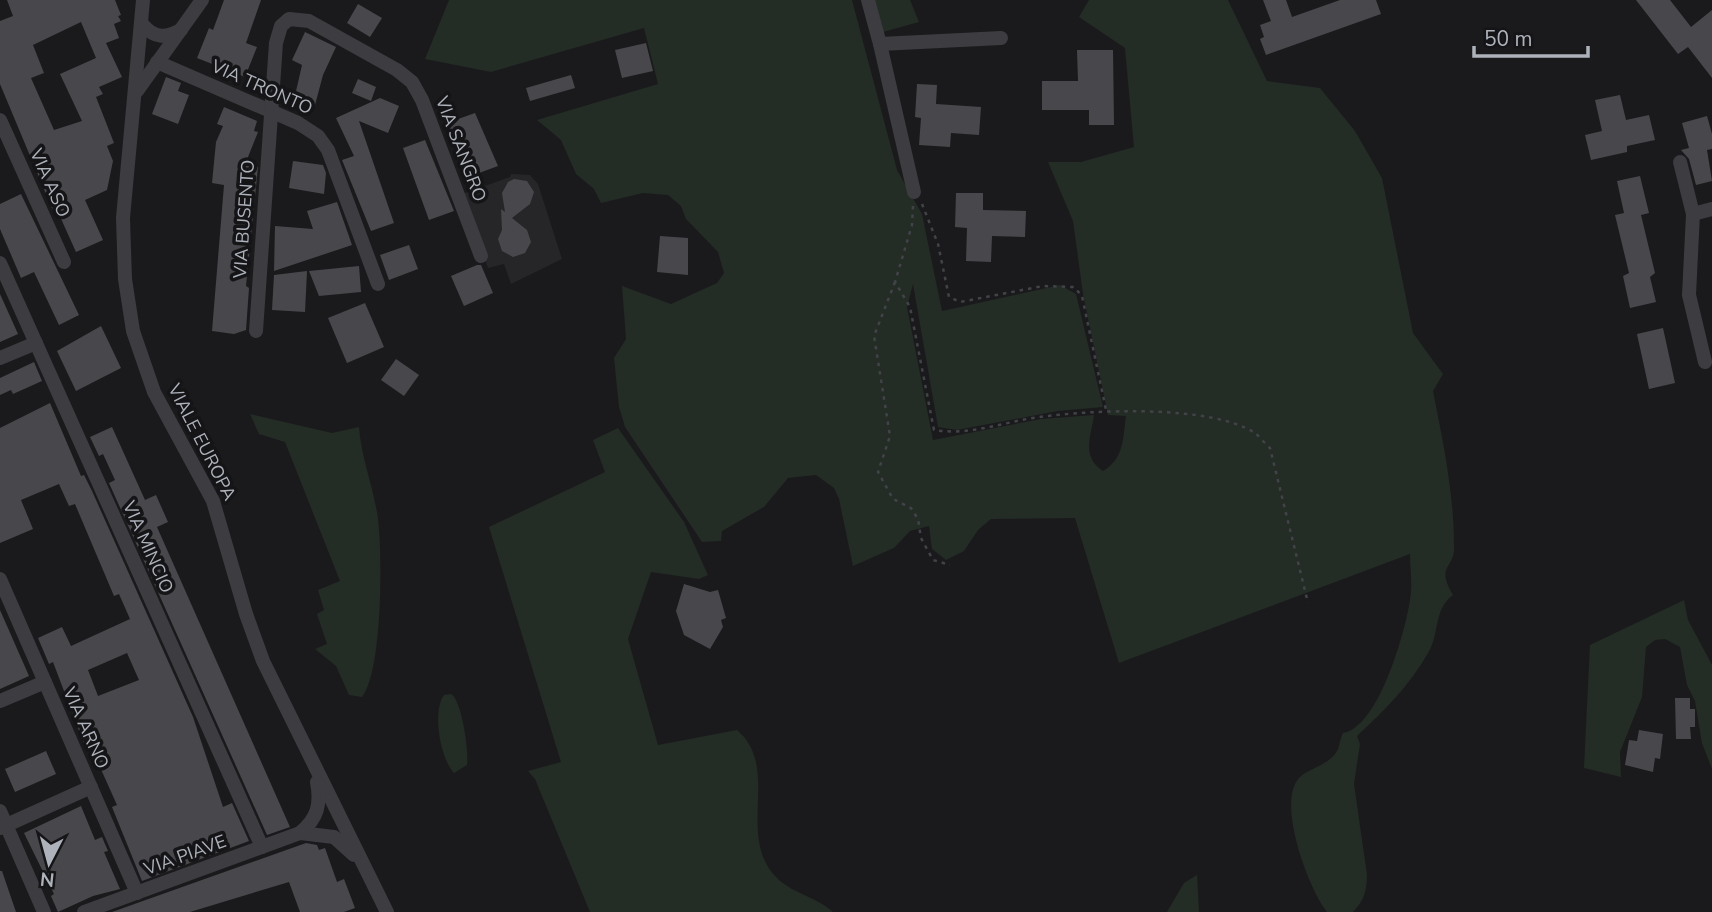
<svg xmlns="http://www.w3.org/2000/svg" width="1712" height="912" font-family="'Nunito Sans',sans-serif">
<rect width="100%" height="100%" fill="#1a1a1c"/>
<!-- built -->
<path fill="#262629" d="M511 174 530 175 538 184 562 259 511 284 504 264 488 268 462 194 510 177Z"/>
<!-- green -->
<g fill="#242c26">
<path d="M449 0H852L897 170 922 214 942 311 1060 285 1076 294 1103 407 1058 411 957 430 938 427 913 284 907 307 933 440 1041 419 1094 415C1091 437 1081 457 1103 471 1124 459 1123 438 1126 416L1108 415 1083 294 1073 221 1048 162H1081L1134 147 1125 48 1079 17 1089 0H1228L1267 81 1320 88 1355 131 1382 178 1413 333 1443 374 1433 391C1443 441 1454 494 1454 546 1455 570 1435 564 1453 595 1433 610 1440 634 1428 653 1410 685 1384 711 1357 736L1360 744 1354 784 1367 875C1367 890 1364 901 1353 912H1327C1309 890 1276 803 1299 778 1310 767 1331 765 1338 749 1340 744 1340 739 1343 733 1379 728 1408 625 1411 592 1412 580 1410 567 1410 554L1119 663 1075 518 991 519 978 530 964 551 946 560 932 549 929 526 910 531 894 548 853 566 839 499 834 488 816 475 788 478 764 507 722 531 721 541 702 542 625 427 619 407 614 358 626 339 622 286 671 304 717 283 724 273 718 252 686 219 681 206 668 195 643 193 601 203 594 189 576 174 561 140 537 120 658 84 644 28 491 72 425 59Z"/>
<path d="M875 0H910L919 22 883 32Z"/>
<path d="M250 414 332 433 359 427C361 455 372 484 377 512 383 547 383 671 362 697L349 695 336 666 315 649 327 644 317 614 324 610 318 590 340 581 285 442 259 434Z"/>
<path d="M618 428 684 522 708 575 699 579 651 572 628 639 658 745 737 730C782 768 734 837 778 879 794 894 817 897 833 912H590L535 779 528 771 561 762 489 527 605 472 593 440Z"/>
<path d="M1684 600 1688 620 1712 665V769L1702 743 1695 701 1687 685 1680 647 1665 639 1655 640 1646 647 1642 697 1620 752 1621 777 1584 768 1590 645Z"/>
<path d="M451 694C462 700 469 753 467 765L454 773C440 758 432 711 444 695Z"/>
<path d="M1197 875 1199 912H1167L1184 883Z"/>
</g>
<!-- building -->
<g fill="#48484c" fill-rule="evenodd">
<path d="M7 0H115L121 15 118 16 121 21 114 24 119 38 106 43 122 77 99 87 103 94 96 97 114 143 107 146 113 161 107 190 85 200 103 240 76 252 58 212 54 213 0 84V21L13 16ZM81 22 96 58 60 74 82 121 54 130 31 78 44 73 33 45Z"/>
<path d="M224 0H261L246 43 257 47 245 77 197 58 209 28 213 30Z"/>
<path d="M1263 0H1286L1292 17 1340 0H1376L1381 14 1266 55 1260 39 1264 37 1260 25 1271 21Z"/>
<path d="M1636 0H1670L1691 27 1712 10V78L1688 47 1678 54Z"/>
<path d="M358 4 382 18 370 37 347 23Z"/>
<path d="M305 32 336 47 323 75 315 105 294 100 302 65 292 60Z"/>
<path d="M646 43 653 71 622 78 615 50Z"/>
<path d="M1077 50H1113L1114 125H1089V110H1042V81H1078Z"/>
<path d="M571 75 575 88 530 101 526 88Z"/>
<path d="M166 77 181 83 178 91 189 95 178 124 152 114Z"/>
<path d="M358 79 376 87 371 101 352 93Z"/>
<path d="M917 84 937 85 936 104 981 107 979 135 951 133 950 147 919 145 921 118 915 117Z"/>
<path d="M1620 95 1626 120 1649 115 1655 140 1627 146V152L1591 160 1585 135 1602 131 1595 100Z"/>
<path d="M380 98 399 106 388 133 359 121 394 223 371 231 342 160 354 156 336 118Z"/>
<path d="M224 107 257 121 254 131 258 132 246 162 258 167 246 286 249 288 246 330 234 334 212 331 224 185 212 183 216 142 223 126 217 124Z"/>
<path d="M475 113 498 166 471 176 447 123Z"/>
<path d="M1707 116 1712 134V149L1707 150 1712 181 1696 185 1689 159 1681 150 1689 148 1682 123Z"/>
<path d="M425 140 454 211 429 220 403 148Z"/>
<path d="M293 161 323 165 326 173 324 194 289 188Z"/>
<path d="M1640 176 1649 213 1641 215 1655 273 1650 277 1656 302 1630 308 1623 276 1629 273 1615 215 1624 213 1617 181Z"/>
<path d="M514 179 527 181 534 192 530 204 512 218 527 230 531 242 525 253 513 257 502 251 498 239 502 230 501 209 505 212 502 193 508 182Z"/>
<path d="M956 193H983V210L1026 211 1025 237 992 236 991 262 966 261 967 228 955 227Z"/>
<path d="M21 194 79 315 59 325 34 272 21 278 0 229V204Z"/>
<path d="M337 202 352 245 274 271 275 226 313 229 307 211Z"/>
<path d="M660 236 688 238V275L657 272Z"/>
<path d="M409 245 418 269 389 280 380 255Z"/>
<path d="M477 265H481L493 293 464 306 451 276Z"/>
<path d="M359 266 361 292 319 296 309 271Z"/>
<path d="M307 271 305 312 272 310 274 275Z"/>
<path d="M0 294 18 334 0 342Z"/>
<path d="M365 303 384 347 347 363 328 318Z"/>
<path d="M101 326 121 368 76 391 57 351Z"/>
<path d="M1663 328 1675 383 1649 389 1637 334Z"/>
<path d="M396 359 419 375 404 396 381 380Z"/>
<path d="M34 362 42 381 13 394 11 390 0 395V378Z"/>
<path d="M50 403 81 476 84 475 92 491 193 717 223 807 232 803 249 841 142 881 112 807 117 805 91 747 86 749 53 662 49 664 38 638 62 627 71 646 130 619 119 594 114 596 75 504 69 506 59 484 21 500 33 529 0 543V428ZM127 653 139 680 98 696 88 670Z"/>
<path d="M112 427 145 500 156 495 168 522 157 527 290 827 267 835 109 483 115 480 103 454 99 456 90 437Z"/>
<path d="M684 584 710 592 718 590 726 618 721 620 723 627 710 649 684 635 676 611Z"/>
<path d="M0 610 29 676 0 689Z"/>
<path d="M1675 698H1690V709H1695V727H1690L1691 739H1676Z"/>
<path d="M1639 730 1663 734 1660 759 1655 758 1653 772 1625 765 1629 740 1637 741Z"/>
<path d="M46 751 56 774 15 792 5 769Z"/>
<path d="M81 806 95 840 102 837 108 851 104 852 120 889 93 896 58 912 51 896 54 894 24 833Z"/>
<path d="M306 843 317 845 319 850 325 848 337 882 344 879 355 908 344 912H300L289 882 190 912H112Z"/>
<path d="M0 871H2L16 912H0Z"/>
</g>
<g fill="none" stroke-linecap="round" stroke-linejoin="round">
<!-- path -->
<g stroke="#424348" stroke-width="2.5" stroke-dasharray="3.5 5" stroke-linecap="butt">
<path d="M922 204 938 244 949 297 960 302 1043 286 1074 287 1082 296 1106 410"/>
<path d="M913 206 912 225 895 282 910 307 934 430C970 436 1003 422 1039 417 1091 410 1210 404 1255 433 1260 437 1265 444 1270 448L1308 603"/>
<path d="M895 282 874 336 890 436 878 472 893 499 911 508 918 519 921 538 933 560 950 565"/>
</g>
<!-- street -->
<g stroke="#3c3c41" stroke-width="14">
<path d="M143 0 123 218 125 279 133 331 154 392 213 501 246 614 263 661 387 912"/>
<path d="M868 0 880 44 1001 38"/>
<path d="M143 25C155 39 166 38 181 30"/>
<path d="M880 44 914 192"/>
<path d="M157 62 298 123 318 136 328 150 378 284"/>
<path d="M137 91 202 0"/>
<path d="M0 120 64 262"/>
<path d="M1680 162 1693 214"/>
<path d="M0 263 262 847"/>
<path d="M256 331 276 43 281 26 289 19 309 21 397 70 412 82 422 100 481 256"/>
<path d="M0 358 36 343"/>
<path d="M1705 362 1689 295 1693 214 1712 209"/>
<path d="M0 579 137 893"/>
<path d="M0 701 45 682"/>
<path d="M0 811 44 912"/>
<path d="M0 828 91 787"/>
<path d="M300 833 334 837 354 855"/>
<path d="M84 912 300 833C318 818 321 804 317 782"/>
</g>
</g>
<g text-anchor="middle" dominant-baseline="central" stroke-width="7" stroke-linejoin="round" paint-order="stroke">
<!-- street labels -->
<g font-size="18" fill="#aeb2bb" stroke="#151517">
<text transform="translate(262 87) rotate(24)">VIA TRONTO</text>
<text transform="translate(461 149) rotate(69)">VIA SANGRO</text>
<text transform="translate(50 183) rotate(66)">VIA ASO</text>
<text transform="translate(244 219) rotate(-86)">VIA BUSENTO</text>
<text transform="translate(202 442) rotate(63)">VIALE EUROPA</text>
<text transform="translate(148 547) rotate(66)">VIA MINCIO</text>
<text transform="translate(86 728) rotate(66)">VIA ARNO</text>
<text transform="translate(185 855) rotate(-20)">VIA PIAVE</text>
</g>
</g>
<!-- north arrow -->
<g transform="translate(49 863) rotate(186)" stroke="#151517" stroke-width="5" paint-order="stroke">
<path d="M0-5L12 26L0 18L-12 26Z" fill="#aeb2bb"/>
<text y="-10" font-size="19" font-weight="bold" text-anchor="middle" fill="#aeb2bb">N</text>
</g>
<!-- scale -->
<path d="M1474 46v10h114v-10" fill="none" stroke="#aeb2bb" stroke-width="3.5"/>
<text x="1484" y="46" font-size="21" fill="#aeb2bb" stroke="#151517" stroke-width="5" paint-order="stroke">50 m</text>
</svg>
